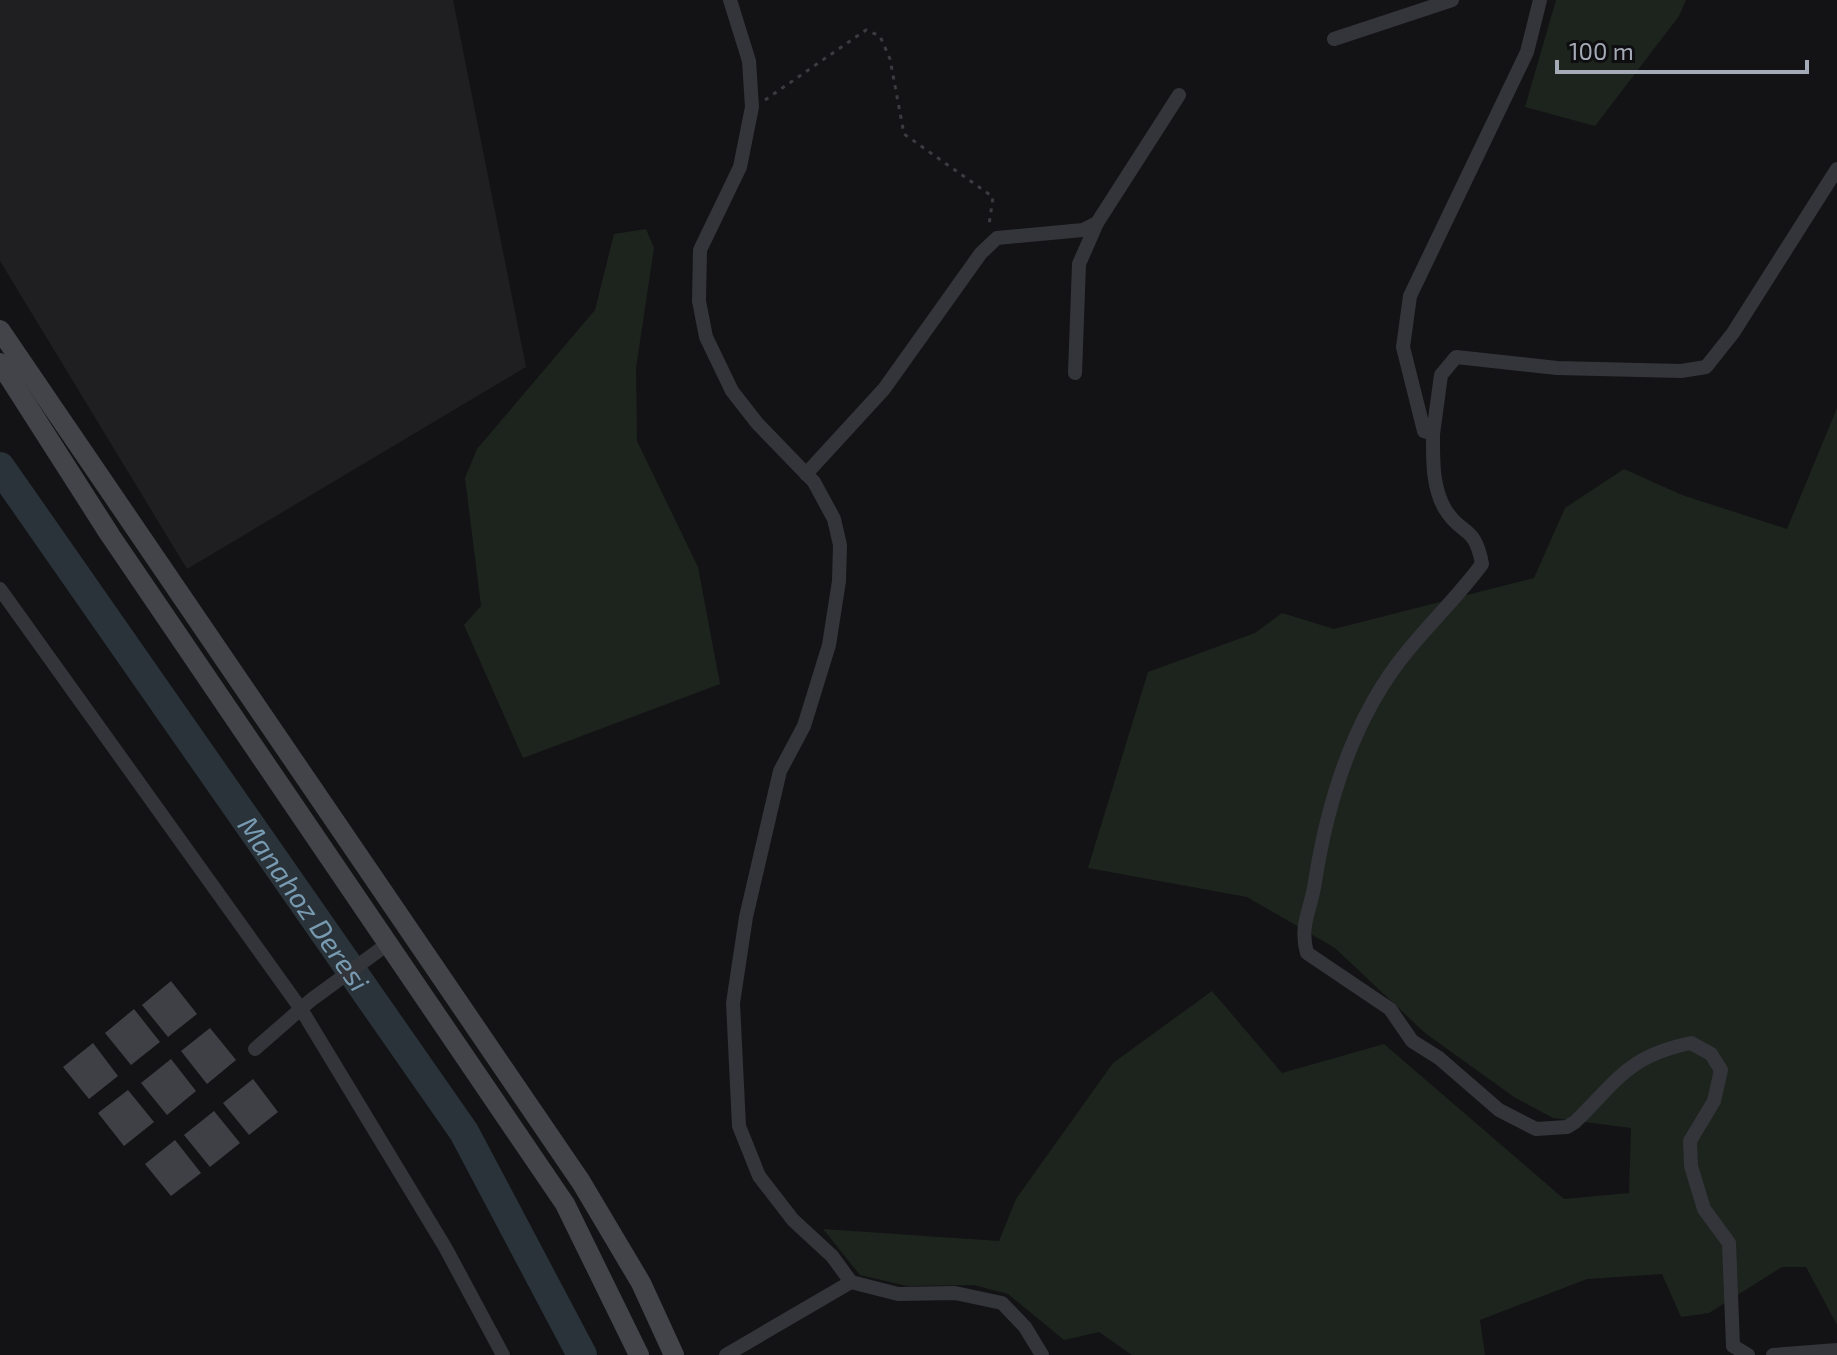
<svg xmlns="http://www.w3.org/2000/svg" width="1837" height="1355" font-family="'Exo 2',sans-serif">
<rect width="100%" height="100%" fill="#131315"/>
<!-- built -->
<path fill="#1f1f22" d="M0 0H453L526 367 187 569 0 261Z"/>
<!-- green -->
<g fill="#1d241d">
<path d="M1556 0H1686L1679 16 1595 126 1525 107Z"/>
<path d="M646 229 654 248 636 368 637 441 698 567 720 684 523 758 464 625 481 606 465 478 477 449 595 310 614 234Z"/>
<path d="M1837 408V1325L1806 1267H1782L1709 1313 1681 1317 1662 1274 1587 1279 1480 1320 1485 1355H1132L1099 1332 1064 1340 1008 1294 974 1285 907 1286 860 1275 823 1229 999 1241 1016 1199 1113 1063 1212 991 1282 1073 1384 1044 1564 1199 1629 1193 1631 1128 1553 1118 1514 1097 1425 1033 1335 948 1247 897 1088 868 1148 672 1255 633 1282 613 1334 629 1534 578 1565 508 1624 469 1682 495 1787 529Z"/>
</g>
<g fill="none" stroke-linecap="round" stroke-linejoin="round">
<!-- river -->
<path stroke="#293339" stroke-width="30" id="s1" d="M0 467 464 1132 582 1355"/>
</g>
<!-- building -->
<g fill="#3f4045">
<path d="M171 981 197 1014 168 1037 142 1005Z"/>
<path d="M134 1009 160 1042 131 1065 105 1033Z"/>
<path d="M210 1028 236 1060 207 1084 181 1051Z"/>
<path d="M93 1043 118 1076 89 1099 63 1067Z"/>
<path d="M171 1059 196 1091 167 1115 141 1083Z"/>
<path d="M253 1079 278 1112 249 1135 223 1103Z"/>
<path d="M128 1090 154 1122 124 1146 98 1113Z"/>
<path d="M214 1111 240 1143 210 1167 184 1135Z"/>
<path d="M175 1140 201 1173 171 1196 145 1164Z"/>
</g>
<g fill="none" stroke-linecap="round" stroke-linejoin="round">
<!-- path -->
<path stroke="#3a3c41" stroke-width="3" stroke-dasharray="4 6" stroke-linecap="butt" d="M765 100 866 30 880 36 890 59 904 134 993 197 989 225"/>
<!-- minor -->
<g stroke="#34353a" stroke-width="14">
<path d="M1540 0 1527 52 1410 296 1403 347 1424 431 1433 434 1441 375 1456 357 1557 368 1681 371 1706 367 1733 333 1837 169"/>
<path d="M1334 39 1452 0"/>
<path d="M1075 373 1079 264 1097 223"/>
<path d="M1433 434C1433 459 1432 487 1445 509 1461 536 1475 524 1482 564 1460 594 1434 619 1410 648 1354 714 1328 798 1315 882 1311 910 1299 925 1307 953L1390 1009 1412 1041 1439 1058 1499 1110 1536 1129 1567 1127 1575 1122C1618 1080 1628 1056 1691 1043L1711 1054 1721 1070 1714 1101 1690 1141 1691 1166 1704 1209 1729 1243 1733 1346 1748 1355"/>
<path d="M806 474 884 389 981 253 997 238 1083 230 1097 223 1179 95"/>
<path d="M0 589 301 1009 445 1247 503 1355"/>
<path d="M255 1049 311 1000 389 943"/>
<path d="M851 1282 898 1294 955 1293 1002 1303 1025 1327 1042 1355"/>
<path d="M726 1355 851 1282 832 1256 793 1220 759 1176 739 1126 733 1003 746 917 780 771 804 726 829 645 839 581 840 545 834 519 814 482 757 423 732 391 706 337 699 301 700 250 740 167 752 107 749 61 730 0"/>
<path d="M1773 1355 1837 1350"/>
</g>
<!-- secondary -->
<g stroke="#42444a" stroke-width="20">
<path d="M0 330 581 1182 641 1283 674 1355"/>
<path d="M0 363 110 535 565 1204 639 1355"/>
</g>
</g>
<g text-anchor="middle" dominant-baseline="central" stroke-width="6" stroke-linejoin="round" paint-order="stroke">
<!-- water labels -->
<g font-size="28" font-style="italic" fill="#799bb2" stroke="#0e0e10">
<text stroke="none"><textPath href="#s1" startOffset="532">Manahoz Deresi</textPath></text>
</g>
</g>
<!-- scale -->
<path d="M1557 60v12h250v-12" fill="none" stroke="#a4aab6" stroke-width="4"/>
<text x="1569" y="60" font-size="24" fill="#a4aab6" stroke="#0e0e10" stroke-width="6" paint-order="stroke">100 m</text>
</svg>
